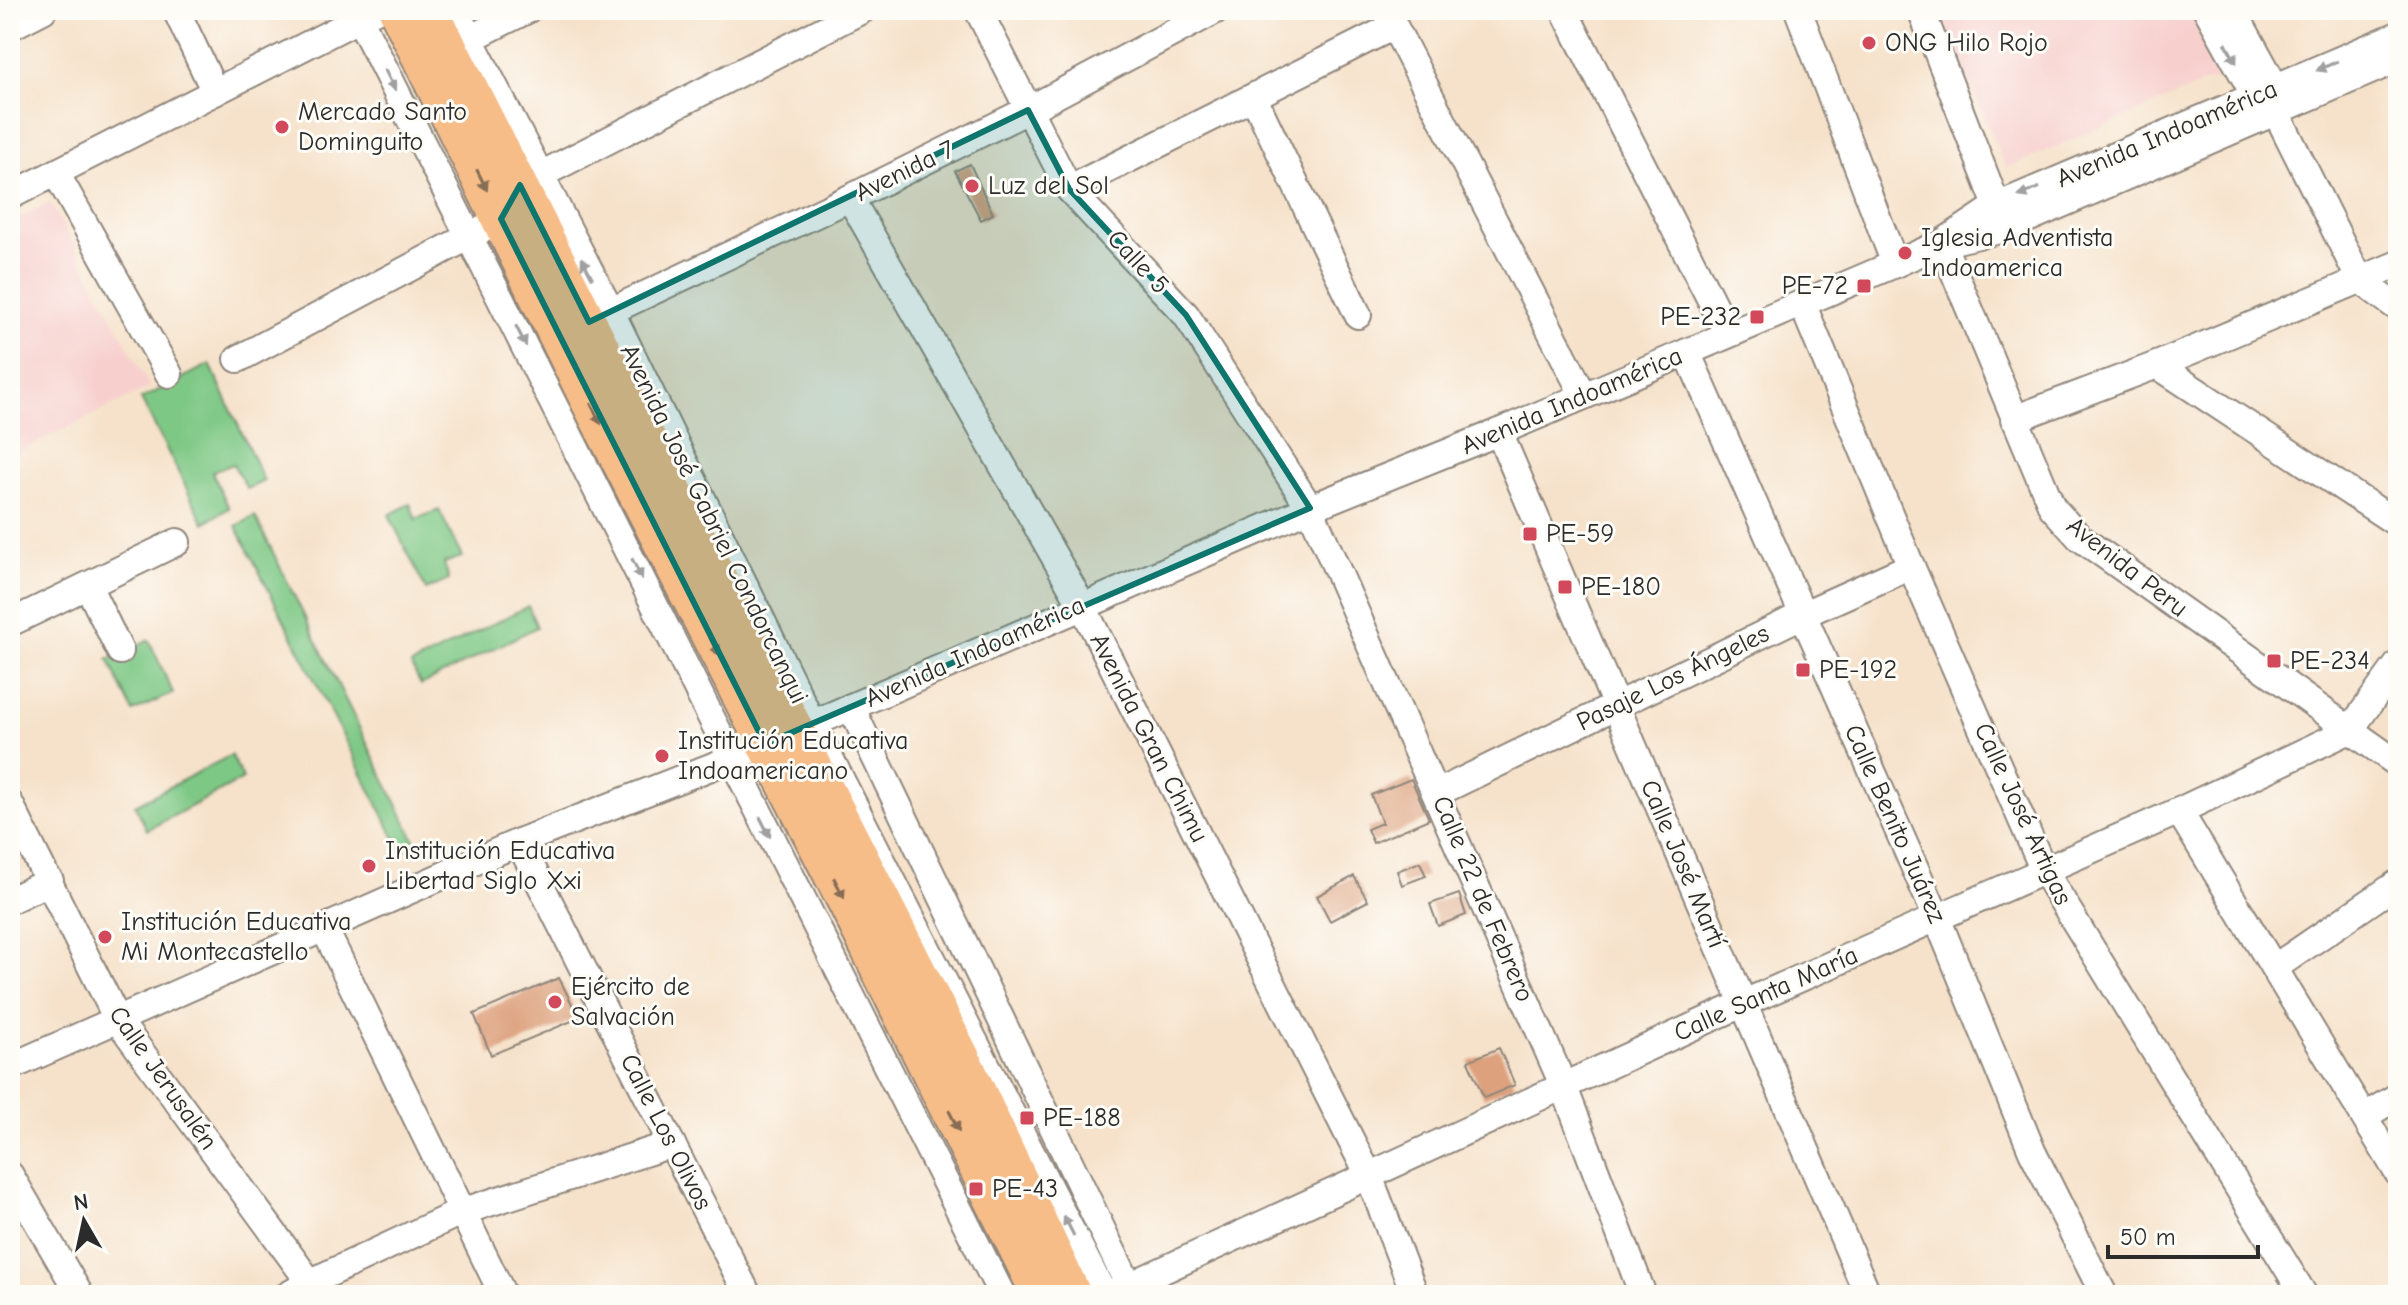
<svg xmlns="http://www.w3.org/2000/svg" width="2408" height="1305" font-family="'Comic Neue',sans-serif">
<rect width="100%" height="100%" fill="#fdfcf7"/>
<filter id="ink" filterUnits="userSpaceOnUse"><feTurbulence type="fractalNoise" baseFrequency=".0125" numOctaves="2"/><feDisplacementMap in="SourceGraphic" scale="16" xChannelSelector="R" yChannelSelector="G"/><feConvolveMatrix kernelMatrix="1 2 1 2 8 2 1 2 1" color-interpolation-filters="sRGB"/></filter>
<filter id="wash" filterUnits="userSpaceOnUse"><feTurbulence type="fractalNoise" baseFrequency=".006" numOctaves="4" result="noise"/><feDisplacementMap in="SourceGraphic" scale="32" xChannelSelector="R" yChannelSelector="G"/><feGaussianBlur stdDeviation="1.8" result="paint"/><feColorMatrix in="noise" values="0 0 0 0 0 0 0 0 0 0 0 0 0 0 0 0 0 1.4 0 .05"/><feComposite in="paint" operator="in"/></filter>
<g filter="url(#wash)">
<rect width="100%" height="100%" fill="#f6e2cb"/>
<!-- built -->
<g fill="#f7d0ce">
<path d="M1939 10H2193L2228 73 2006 168Z"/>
<path d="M50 202 150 387 10 456V223Z"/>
</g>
<!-- green -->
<g fill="#7ec885" stroke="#547a58" stroke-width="2">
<path d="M210 364 264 481 247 489 233 464 212 472 229 508 204 523 141 399Z"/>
<path d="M410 504 416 519 439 510 462 557 444 563 449 580 426 590 389 515Z"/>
<path d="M255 516 416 843 402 852 236 526Z"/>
<path d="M528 606 537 627 421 685 411 665Z"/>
<path d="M149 640 173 693 133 712 108 659Z"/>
<path d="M231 755 243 779 147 830 135 805Z"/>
</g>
<g id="blocks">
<!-- building -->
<g fill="#dda17e">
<path d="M970 164 993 214 981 220 955 171Z"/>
<path d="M1411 779 1429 819 1373 843 1367 829 1382 823 1371 795Z"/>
<path d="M1420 862 1426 876 1402 885 1397 871Z"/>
<path d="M1354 876 1368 901 1330 921 1317 896Z"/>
<path d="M1459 894 1466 915 1438 926 1430 904Z"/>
<path d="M559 978 579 1018 491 1055 474 1014Z"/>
<path d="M1499 1048 1515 1085 1484 1098 1468 1061Z"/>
</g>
</g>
</g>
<g filter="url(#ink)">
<use href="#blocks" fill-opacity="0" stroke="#90867b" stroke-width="2"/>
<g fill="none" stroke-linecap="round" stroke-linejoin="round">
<!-- minor casing -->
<g stroke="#90867b" stroke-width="30">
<g id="minor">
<path d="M176 10 215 92"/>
<path d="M355 10 1002 1295"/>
<path d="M455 10 610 310 812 723 1104 1295"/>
<path d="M978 10 1069 189 1186 315 1310 508 1564 1087 1643 1295"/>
<path d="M1386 10 1584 396"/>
<path d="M1564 10 1728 334"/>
<path d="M1798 10 1895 264"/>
<path d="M1921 10 1997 206"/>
<path d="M2207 10 2255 96 2267 105"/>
<path d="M2233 10 2276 88V112L2360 280 2398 308"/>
<path d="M10 27 43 10"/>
<path d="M453 47 527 10"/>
<path d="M1254 98 1358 315"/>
<path d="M56 173 169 374"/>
<path d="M523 184 862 10"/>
<path d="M1069 189 1394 26"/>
<path d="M10 196 376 10"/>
<path d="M850 198 1082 605 1369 1176 1415 1295"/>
<path d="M1957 240 2004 229 2398 59"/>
<path d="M1942 243 2052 507 2079 537 2398 764"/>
<path d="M1802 303 1911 566 2044 871 2304 1295"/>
<path d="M596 318 850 198 1028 110 1216 10"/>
<path d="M1687 352 1937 918 2032 1151 2104 1295"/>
<path d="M238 359 483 229"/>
<path d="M2157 365 2398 524"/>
<path d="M2014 419 2157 365 2398 264"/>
<path d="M1499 432 1868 1295"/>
<path d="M88 586 120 651"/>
<path d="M10 623 177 542"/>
<path d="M851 707 1129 1286"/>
<path d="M1437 793 1802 615 1911 566"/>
<path d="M10 804 117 1019 319 1295"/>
<path d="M2179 811 2398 1173"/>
<path d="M519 842 748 1295"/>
<path d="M10 900 50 881"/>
<path d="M324 928 503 1295"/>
<path d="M2274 968 2398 883"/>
<path d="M10 1067 519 842 731 759 1310 508 1499 432 1895 264 1942 243 1997 206 2398 35"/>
<path d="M2365 1116 2398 1096"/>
<path d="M10 1175 80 1295"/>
<path d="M288 1295 311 1282 461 1212 672 1144"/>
<path d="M1109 1295 1742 1004 2179 811 2350 730 2398 664"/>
</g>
</g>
<!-- highway casing -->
<g stroke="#90867b" stroke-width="40">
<g id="highway">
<path d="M397 10 587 397 848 906 1040 1295"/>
<path d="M430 10 961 1056 1073 1295"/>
</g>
</g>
<!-- minor -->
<use href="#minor" stroke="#fff" stroke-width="26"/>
<!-- highway -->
<use href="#highway" stroke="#f7bd88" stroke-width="36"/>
</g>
<!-- one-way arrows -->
<defs><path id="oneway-solid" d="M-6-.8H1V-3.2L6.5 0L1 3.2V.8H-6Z" transform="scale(2)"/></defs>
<g fill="#a0a0a0">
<use href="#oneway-solid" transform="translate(2231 53) rotate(61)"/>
<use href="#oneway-solid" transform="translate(2327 66) rotate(156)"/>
<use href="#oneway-solid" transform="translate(390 80) rotate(63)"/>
<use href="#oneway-solid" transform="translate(2029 192) rotate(157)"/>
<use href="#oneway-solid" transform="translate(587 268) rotate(-118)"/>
<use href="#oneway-solid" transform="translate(521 336) rotate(63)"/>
<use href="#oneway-solid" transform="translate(637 569) rotate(64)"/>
<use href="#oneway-solid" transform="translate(765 827) rotate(63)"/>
<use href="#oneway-solid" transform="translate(1069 1226) rotate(-117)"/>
</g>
<g fill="#876d55">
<use href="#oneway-solid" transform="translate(482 180) rotate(63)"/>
<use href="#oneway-solid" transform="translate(596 414) rotate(63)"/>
<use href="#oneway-solid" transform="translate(714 645) rotate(63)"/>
<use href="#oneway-solid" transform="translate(839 888) rotate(63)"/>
<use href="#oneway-solid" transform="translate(954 1121) rotate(64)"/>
</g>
</g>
<!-- marked area -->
<path fill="#0f766e" fill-opacity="0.2" stroke="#0f766e" stroke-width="6" stroke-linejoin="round" d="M1028 110 1069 189 1186 315 1310 508 765 744 501 219 520 185 589 322Z"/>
<!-- markers -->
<g fill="#d1495b" stroke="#fdfcf7" stroke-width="3">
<circle cx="1869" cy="43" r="8"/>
<circle cx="282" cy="127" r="8"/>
<circle cx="972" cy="186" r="8"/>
<circle cx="1905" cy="253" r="8"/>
<rect x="1856" y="278" width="16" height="16" rx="4"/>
<rect x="1749" y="309" width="16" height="16" rx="4"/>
<rect x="1522" y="526" width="16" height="16" rx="4"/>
<rect x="1557" y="579" width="16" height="16" rx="4"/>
<rect x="2266" y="653" width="16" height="16" rx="4"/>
<rect x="1795" y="662" width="16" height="16" rx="4"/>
<circle cx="662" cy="756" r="8"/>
<circle cx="369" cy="866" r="8"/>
<circle cx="105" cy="937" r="8"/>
<circle cx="555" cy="1002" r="8"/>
<rect x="1019" y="1110" width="16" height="16" rx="4"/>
<rect x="968" y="1181" width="16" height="16" rx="4"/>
</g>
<g text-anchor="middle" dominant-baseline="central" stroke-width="6" stroke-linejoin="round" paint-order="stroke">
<!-- poi labels -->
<g font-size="26" fill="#2b2b2b" stroke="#fdfcf7" text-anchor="start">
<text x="1885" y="43">ONG Hilo Rojo</text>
<text x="298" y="112">Mercado Santo<tspan x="298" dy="30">Dominguito</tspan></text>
<text x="988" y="186">Luz del Sol</text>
<text x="1921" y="238">Iglesia Adventista<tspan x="1921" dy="30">Indoamerica</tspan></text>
<text x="1848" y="286" text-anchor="end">PE-72</text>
<text x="1741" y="317" text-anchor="end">PE-232</text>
<text x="1546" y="534">PE-59</text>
<text x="1581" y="587">PE-180</text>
<text x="2290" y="661">PE-234</text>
<text x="1819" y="670">PE-192</text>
<text x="678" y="741">Institución Educativa<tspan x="678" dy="30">Indoamericano</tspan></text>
<text x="385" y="851">Institución Educativa<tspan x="385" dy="30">Libertad Siglo Xxi</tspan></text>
<text x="121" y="922">Institución Educativa<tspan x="121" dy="30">Mi Montecastello</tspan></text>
<text x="571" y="987">Ejército de<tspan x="571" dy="30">Salvación</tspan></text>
<text x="1043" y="1118">PE-188</text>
<text x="992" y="1189">PE-43</text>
</g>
<!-- street labels -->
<g font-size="26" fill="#2b2b2b" stroke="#fdfcf7">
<text transform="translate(2167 134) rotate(-23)">Avenida Indoamérica</text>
<text transform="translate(905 171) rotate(-26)">Avenida 7</text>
<text transform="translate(1138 262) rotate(47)">Calle 5</text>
<text transform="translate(1572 401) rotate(-23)">Avenida Indoamérica</text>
<text transform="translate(714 524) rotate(64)">Avenida José Gabriel Condorcanqui</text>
<text transform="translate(2127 567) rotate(38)">Avenida Peru</text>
<text transform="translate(975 652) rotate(-24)">Avenida Indoamérica</text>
<text transform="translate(1673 678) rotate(-26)">Pasaje Los Ángeles</text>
<text transform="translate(1149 738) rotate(63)">Avenida Gran Chimu</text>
<text transform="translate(2023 814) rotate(65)">Calle José Artigas</text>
<text transform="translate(1895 824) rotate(66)">Calle Benito Juárez</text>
<text transform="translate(1683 864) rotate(67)">Calle José Martí</text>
<text transform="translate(1483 899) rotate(67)">Calle 22 de Febrero</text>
<text transform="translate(1766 994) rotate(-24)">Calle Santa María</text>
<text transform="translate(163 1078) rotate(55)">Calle Jerusalén</text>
<text transform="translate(666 1132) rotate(63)">Calle Los Olivos</text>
</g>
</g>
<!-- margin -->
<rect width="2408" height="1305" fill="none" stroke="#fdfcf7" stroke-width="40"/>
<!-- north arrow -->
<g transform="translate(84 1221) rotate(351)" stroke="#fdfcf7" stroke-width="6" paint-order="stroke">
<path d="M0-6L14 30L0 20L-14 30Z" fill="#2b2b2b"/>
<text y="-12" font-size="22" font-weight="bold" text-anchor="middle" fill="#2b2b2b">N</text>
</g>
<!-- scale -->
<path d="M2108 1245v12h150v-12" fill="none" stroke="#2b2b2b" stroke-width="4"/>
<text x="2120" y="1245" font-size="24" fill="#2b2b2b" stroke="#fdfcf7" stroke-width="6" paint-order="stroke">50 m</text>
</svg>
